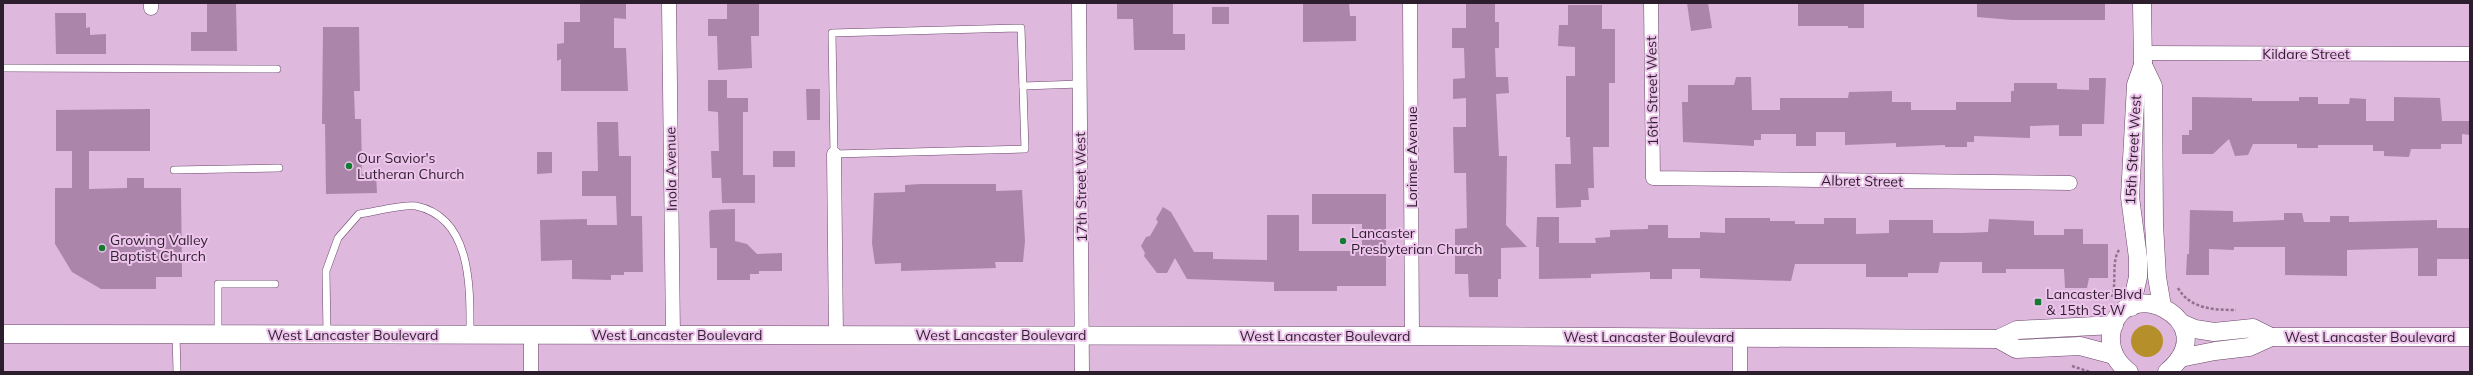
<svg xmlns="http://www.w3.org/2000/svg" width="2473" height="375" font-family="Mulish,sans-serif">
<rect width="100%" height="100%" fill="#dfb8de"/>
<!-- green -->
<circle fill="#b5902a" cx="2147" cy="341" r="16"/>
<!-- building -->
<g fill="#ab85aa">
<path d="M207 3H236L237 51H191V32H207Z"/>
<path d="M580 3H626V19L614 18V48H626L628 91H561V59L557 61V44L564 43V22H580Z"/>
<path d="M727 3H759V36H751L752 68 718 70 717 36H708V19H727Z"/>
<path d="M1117 3H1173V34H1185V50H1134L1133 19H1117Z"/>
<path d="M1303 3H1349L1350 16H1356V41L1303 42Z"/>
<path d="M1687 3H1708L1712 28 1691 31Z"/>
<path d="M1798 3H1864V28H1848V26H1798Z"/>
<path d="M1977 3H2105V20H2012L1977 17Z"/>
<path d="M1466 4H1495V22H1499V48H1495L1496 77H1508L1509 93 1496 94 1499 156H1507L1506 225 1527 247 1501 248V279H1498V297H1469L1468 274H1455V229L1467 228 1466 173H1454L1453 127H1466V98L1453 99V79L1465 78 1464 48H1452V28H1466Z"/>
<path d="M1568 5H1602V29H1615V83H1609V147H1593L1594 188H1588L1589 200H1581V207L1556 208 1555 164H1571L1570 137H1566V76H1575V47L1558 46 1559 25H1568Z"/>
<rect x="1212" y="7" width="17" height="17"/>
<path d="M55 13H86V28L90 27V35L106 34V54H56Z"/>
<path d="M323 27H359L360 91H354L355 119H361L362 174H376L377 193 326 194 325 124H322Z"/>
<path d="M1736 77H1751L1752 110H1780V98H1848L1849 92 1892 91V102H1911V110H1956V102H2011V91H2014V83H2057V89L2089 90V78H2106L2104 124H2082V136H2059V125L2030 126V138L1974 136V142H1967V147H1945V145L1896 147V143L1845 145V132H1816V146H1796V134H1761V140H1754V146L1683 142 1682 102H1688V85H1734Z"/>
<path d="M708 80H727V98H748V112H743V175H755V203H722L721 178H712L711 151H719L718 112 708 111Z"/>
<path d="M806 89H820V120H807Z"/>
<path d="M2192 97 2252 98V101H2299V97H2318V104H2349L2350 98 2366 99V121H2394V97L2440 98 2442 121H2470V135L2462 134V144H2441V149H2411L2409 157 2384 156V151H2373V145H2318V148H2297V144H2253L2248 155 2235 156 2229 139 2213 154H2182V135H2189V130H2192Z"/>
<path d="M150 109V151H89V189L127 188V178H144V188H181L182 277H156V289H101L72 272 55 244V188H72V151H56V110Z"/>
<path d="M597 122H618L619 156H631V216H642L643 272H624V275H611V280L572 279V260L541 261 540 220 587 219V225H617L616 196H582V171H598Z"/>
<rect x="773" y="151" width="22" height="16"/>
<path d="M537 152H552V173L537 174Z"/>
<path d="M921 184H996V191L1022 190 1025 241 1023 262H995L996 268 901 271V263L875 264 872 243 874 193 905 192V185Z"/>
<path d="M1312 194H1386V286H1337V291H1274V282L1187 279 1175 258 1167 273H1157L1144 256 1145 253 1141 246 1146 237 1150 236 1158 222 1156 219 1163 207 1171 212 1194 252H1213V259L1267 260V215H1299V251H1362V224H1312Z"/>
<path d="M735 209V241L747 244 757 254 782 253V271H759V274H750V280H717V248H710L709 212 711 210Z"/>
<path d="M2190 210 2233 211V222L2284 220V213H2302L2304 222H2330V216H2349V222L2437 220V228H2470V259H2437V276H2418V248L2347 250V276L2285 275V247H2234V250L2209 249V275H2186L2187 254H2189Z"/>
<path d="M1537 217H1559V243H1596L1595 238 1610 237V230L1648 229V225H1668V238H1700V232L1725 233V218H1770V221H1795V224H1824V218H1856V234L1889 233V220H1933V233H1963L1988 232 1989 219 2034 221V235H2064V229H2083V244H2108V278H2089L2087 288H2065L2064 269H2006V273H1982V262H1940L1938 273H1908V277H1866V264H1795L1791 281 1700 278V269H1672V279H1650V272L1591 274V278L1539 279V247H1536Z"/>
</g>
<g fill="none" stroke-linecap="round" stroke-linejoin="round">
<!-- service casing -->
<g stroke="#694769" stroke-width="8">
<g id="service">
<path d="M1021 28 1025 149 834 154 832 33Z"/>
<path d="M3 68 277 69"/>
<path d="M1023 86 1080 84"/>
<path d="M174 170 279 168"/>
<path d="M327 333 326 271 338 238 359 214C374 212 403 204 416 206 473 218 470 290 470 335"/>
<path d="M176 334 177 372"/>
<path d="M218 334V284H275"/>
</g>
</g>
<!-- minor casing -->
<g stroke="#694769" stroke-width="15">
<g id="minor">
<path d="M151 3V8"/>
<path d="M669 3 673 336"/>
<path d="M1079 3 1082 372"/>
<path d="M1410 3 1412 336"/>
<path d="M1651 3 1653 178 2070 183"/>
<path d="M2143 53 2470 54"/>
<path d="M834 154 836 336"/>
<path d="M531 335V372"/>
<path d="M1740 338V372"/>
</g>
</g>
<!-- tertiary casing -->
<g stroke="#694769" stroke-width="19">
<g id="tertiary">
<path d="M2143 65 2153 86 2154 224 2157 277 2162 306"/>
<path d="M2131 307 2138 277V258L2130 197 2136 85 2143 65 2142 3"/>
<path d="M2181 323 2195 329 2214 332 2253 328 2271 337"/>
<path d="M3 334 1412 336 1998 339 2017 330 2114 325"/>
<path d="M1998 339 2016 349 2080 346 2114 355"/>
<path d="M2180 358 2215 351 2249 347 2271 337H2470"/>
<path d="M2129 372C2117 363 2110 351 2111 336 2118 268 2229 320 2167 372"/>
</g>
</g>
<!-- path -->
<g stroke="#8f738e" stroke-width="2.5" stroke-dasharray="3 2" stroke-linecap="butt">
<path d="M2178 288C2190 309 2214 310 2236 310"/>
<path d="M2112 297C2117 283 2111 262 2119 250"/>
<path d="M2072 366 2090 372"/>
</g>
<!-- service -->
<use href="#service" stroke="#fff" stroke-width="7"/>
<!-- minor -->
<use href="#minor" stroke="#fff" stroke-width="14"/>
<!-- tertiary -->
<use href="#tertiary" stroke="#fff" stroke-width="18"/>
</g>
<!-- markers -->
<g fill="#137c31" stroke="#edc4eb" stroke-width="1.5">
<circle cx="349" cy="166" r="4"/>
<circle cx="1343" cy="241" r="4"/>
<circle cx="102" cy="248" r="4"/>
<rect x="2034" y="298" width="8" height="8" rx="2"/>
</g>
<g text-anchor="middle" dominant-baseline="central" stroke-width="4" stroke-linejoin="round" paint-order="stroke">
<!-- street labels -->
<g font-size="14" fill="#2d1e2d" stroke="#edc4eb">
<text x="2306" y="54">Kildare Street</text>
<text transform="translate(1652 91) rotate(-91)">16th Street West</text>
<text transform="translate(2133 150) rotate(-87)">15th Street West</text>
<text transform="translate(1412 157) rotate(-90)">Lorimer Avenue</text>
<text transform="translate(671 169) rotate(-91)">Inola Avenue</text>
<text transform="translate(1862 181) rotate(1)">Albret Street</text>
<text transform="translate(1081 187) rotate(-91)">17th Street West</text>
<text x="353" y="335">West Lancaster Boulevard</text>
<text x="677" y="335">West Lancaster Boulevard</text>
<text x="1001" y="335">West Lancaster Boulevard</text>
<text x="1325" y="336">West Lancaster Boulevard</text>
<text x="1649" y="337">West Lancaster Boulevard</text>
<text x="2370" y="337">West Lancaster Boulevard</text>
</g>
<!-- poi labels -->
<g font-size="14" fill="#2d1e2d" stroke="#edc4eb" text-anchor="start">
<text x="357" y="158">Our Savior's<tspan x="357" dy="16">Lutheran Church</tspan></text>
<text x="1351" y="233">Lancaster<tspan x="1351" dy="16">Presbyterian Church</tspan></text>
<text x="110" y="240">Growing Valley<tspan x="110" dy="16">Baptist Church</tspan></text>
<text x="2046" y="294">Lancaster Blvd<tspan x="2046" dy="16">&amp; 15th St W</tspan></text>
</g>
</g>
<!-- border -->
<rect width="2473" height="375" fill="none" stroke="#2d1e2d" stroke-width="8"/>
</svg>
